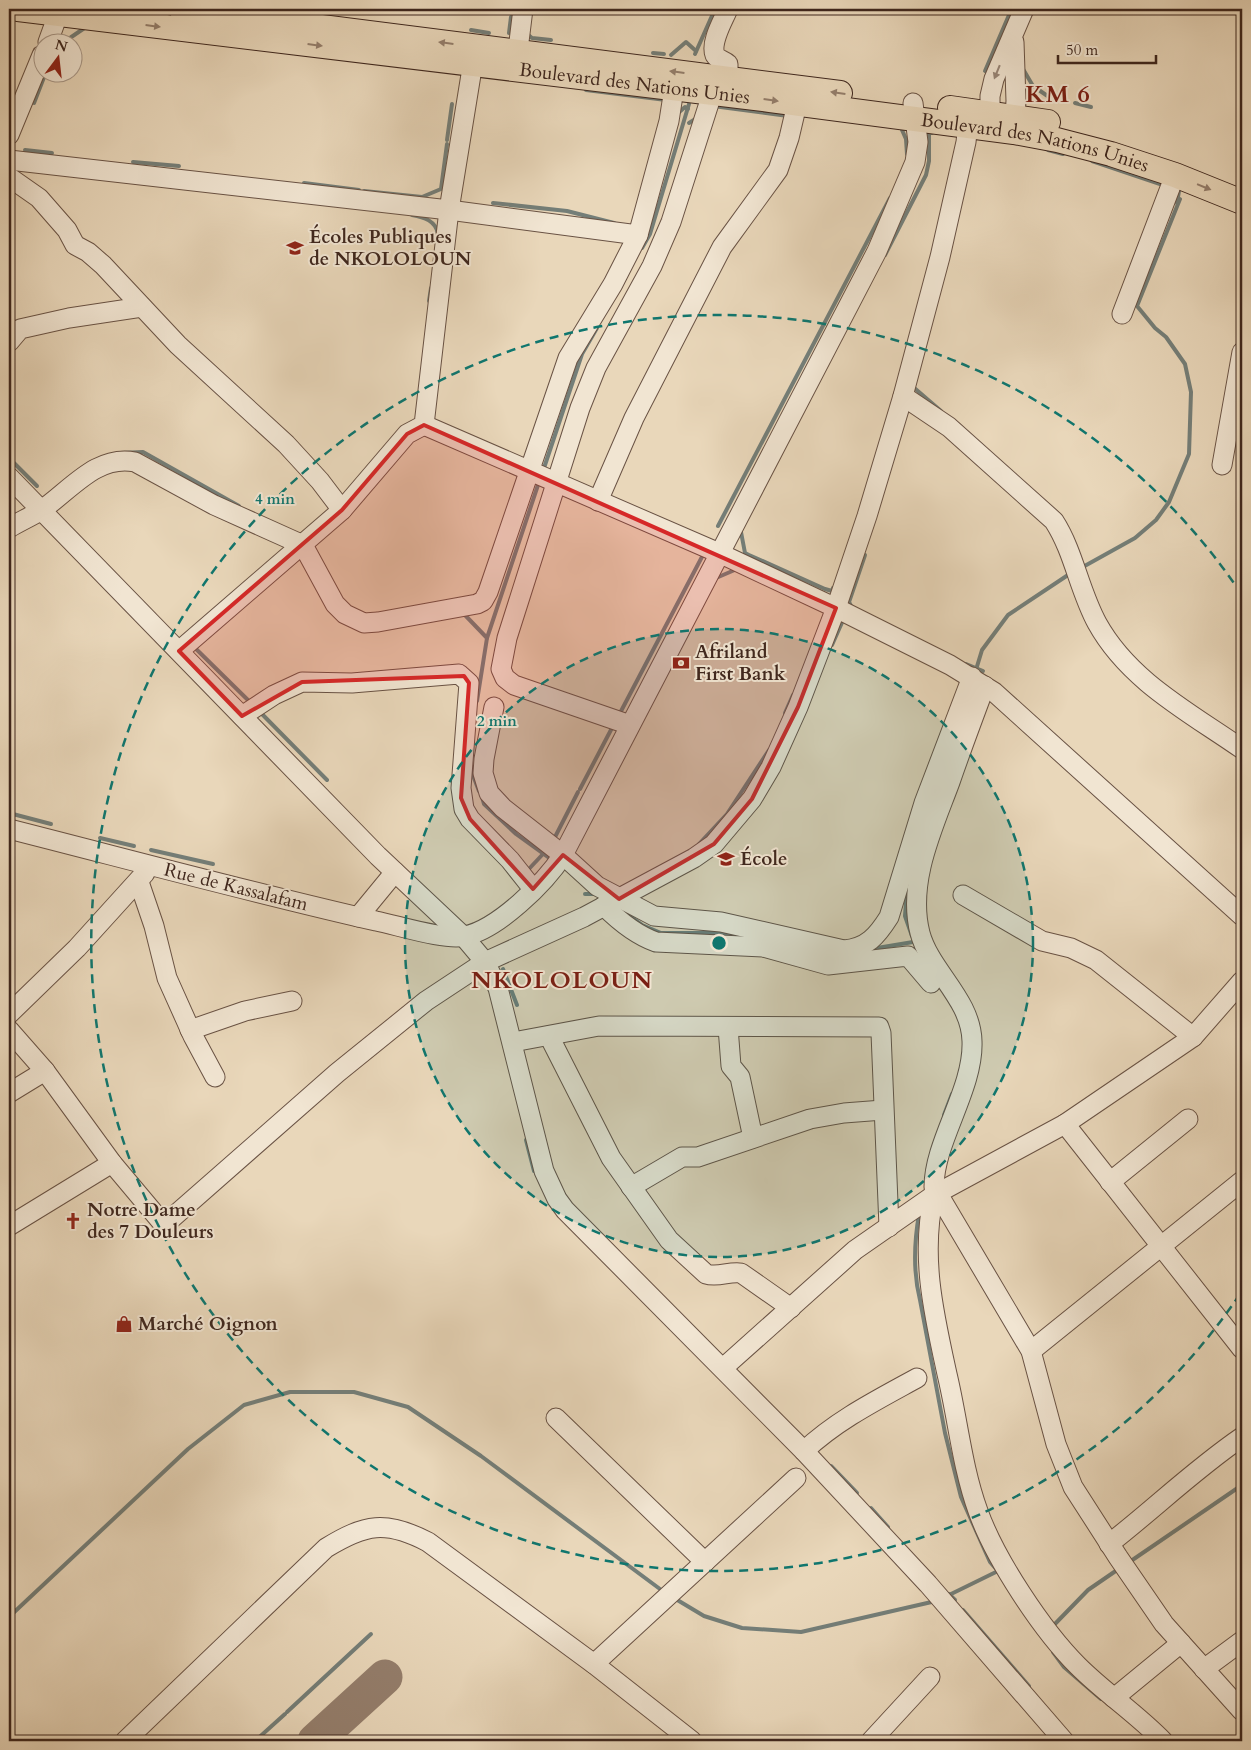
<svg xmlns="http://www.w3.org/2000/svg" width="1251" height="1750" font-family="Cardo,serif">
<rect width="100%" height="100%" fill="#e9d7ba"/>
<filter id="stains"><feTurbulence type="fractalNoise" baseFrequency=".004" numOctaves="4"/><feColorMatrix values="0 0 0 0 .2 0 0 0 0 .09 0 0 0 0 .02 0 0 0 .5 -.17"/></filter>
<radialGradient id="worn" r=".72"><stop offset=".6" stop-color="#630" stop-opacity="0"/><stop offset="1" stop-color="#630" stop-opacity=".3"/></radialGradient>
<g fill="none" stroke-linecap="round" stroke-linejoin="round">
<!-- stream -->
<g stroke="#747e78" stroke-width="4">
<path d="M471 30 489 33"/>
<path d="M509 33 511 17"/>
<path d="M526 33 532 38 551 40"/>
<path d="M64 42 86 27"/>
<path d="M653 53 664 54"/>
<path d="M695 54 715 9"/>
<path d="M671 55 686 42 696 51"/>
<path d="M1023 69 1033 86 1049 97"/>
<path d="M985 71 1009 15"/>
<path d="M586 90 666 100"/>
<path d="M34 103 46 72"/>
<path d="M1075 103 1091 107"/>
<path d="M713 106 788 116"/>
<path d="M677 114 685 107 688 109"/>
<path d="M689 123 697 118"/>
<path d="M902 130 906 139 907 154"/>
<path d="M447 140 452 104"/>
<path d="M25 150 52 153"/>
<path d="M1048 150 1063 154"/>
<path d="M1092 161 1166 186"/>
<path d="M133 162 179 166"/>
<path d="M304 183 359 190"/>
<path d="M1175 189 1179 191 1177 203"/>
<path d="M364 191 422 197 441 189 447 144"/>
<path d="M493 203 567 211 614 223"/>
<path d="M412 215C424 217 436 221 438 234"/>
<path d="M642 248 650 234 689 104"/>
<path d="M885 255 926 175 929 161V133H932"/>
<path d="M429 301 431 288"/>
<path d="M912 386 941 411"/>
<path d="M120 453 143 452 239 506"/>
<path d="M14 463 37 486"/>
<path d="M543 471 582 354 597 328"/>
<path d="M718 526 890 198"/>
<path d="M741 532 745 553 749 555 825 589 832 591 833 588"/>
<path d="M1081 568 1135 538 1156 520 1169 502 1189 454 1191 392 1185 364 1166 337 1155 328 1137 306 1180 199"/>
<path d="M716 578 737 569"/>
<path d="M851 606 849 602 865 555"/>
<path d="M463 613 487 638"/>
<path d="M832 645 844 618"/>
<path d="M193 646 252 704"/>
<path d="M966 664 983 671"/>
<path d="M975 673 982 650 1008 615 1071 573"/>
<path d="M477 701 487 638 539 482"/>
<path d="M259 711 327 780"/>
<path d="M785 713 793 695"/>
<path d="M619 715 704 553"/>
<path d="M471 770 479 791"/>
<path d="M580 789 613 726"/>
<path d="M482 797 484 804 516 834 552 860"/>
<path d="M9 813 51 824"/>
<path d="M100 838 134 846"/>
<path d="M554 839 578 792"/>
<path d="M699 844 727 814 769 750"/>
<path d="M151 850 213 864"/>
<path d="M527 871 543 854"/>
<path d="M907 889 905 916 912 936"/>
<path d="M585 894H595"/>
<path d="M625 913 642 925 661 933H732"/>
<path d="M871 949 913 942"/>
<path d="M503 969 517 1005"/>
<path d="M944 1115 952 1094"/>
<path d="M526 1140 534 1171"/>
<path d="M919 1214C914 1243 913 1272 920 1300L945 1433 961 1497 990 1562 997 1570"/>
<path d="M831 1466 857 1493"/>
<path d="M871 1508 888 1527"/>
<path d="M1128 1563 1242 1485"/>
<path d="M949 1594 955 1600"/>
<path d="M947 1596 998 1571"/>
<path d="M674 1598 704 1616 742 1628 801 1632 936 1601"/>
<path d="M963 1610 1029 1686"/>
<path d="M9 1617 188 1449 244 1405 290 1392H354L408 1407 481 1456 664 1592"/>
<path d="M1052 1627 1088 1590 1120 1568"/>
<path d="M1053 1652 1064 1667 1101 1699"/>
<path d="M287 1712 371 1634"/>
<path d="M255 1741 285 1714"/>
</g>
<!-- taxiway -->
<path stroke="#947e6c" stroke-width="35" d="M315 1741 385 1677"/>
<!-- minor casing -->
<g stroke="#695244" stroke-width="21">
<g id="minor">
<path d="M48 42 60 9"/>
<path d="M516 66 523 9"/>
<path d="M728 79V64C724 60 718 60 715 55 710 42 723 21 728 9"/>
<path d="M990 126V96L994 79 1024 9"/>
<path d="M1014 131 1016 101 1014 42"/>
<path d="M9 135 42 55"/>
<path d="M9 160 449 210 638 235"/>
<path d="M9 177 39 198 67 230 75 245 88 252 103 265 178 345 286 444 320 481 342 510"/>
<path d="M1122 314 1175 175"/>
<path d="M9 342 20 329 69 318 142 307"/>
<path d="M903 396 949 427 1054 521C1074 552 1079 590 1097 623 1129 681 1189 712 1242 749"/>
<path d="M424 425 719 553 836 608 950 665 994 692 1242 916"/>
<path d="M1222 465 1242 352"/>
<path d="M9 477 378 856 464 937 485 962 498 988 544 1171 557 1199 565 1210 804 1451 928 1584 1064 1741"/>
<path d="M598 501 634 418 722 247 778 170 789 138 797 104"/>
<path d="M9 528C19 522 30 517 40 511 69 492 96 454 135 462L214 505 303 545 335 604 345 614 364 623 378 622 477 604 483 601 488 592 568 358 613 284 638 235 669 121 674 89"/>
<path d="M179 651 342 510 407 434 424 425 449 210 475 50"/>
<path d="M985 686C973 718 961 750 950 782 933 828 907 882 920 933 930 971 971 999 972 1041 974 1089 934 1141 934 1187L1031 1351 1056 1444 1073 1487 1118 1557 1164 1624 1242 1711"/>
<path d="M494 707 484 759 483 773 489 793 503 808 563 855 597 886 654 916 721 922 844 950C867 948 877 936 889 917L924 803 972 677"/>
<path d="M242 716 274 695 302 682 352 683 459 674 469 683 461 788 464 809 470 819 510 860 533 889"/>
<path d="M630 725 514 685 505 678 501 669 507 638 580 408 596 368 652 266 671 222 712 94"/>
<path d="M9 829C131 860 253 893 376 921 397 925 446 941 465 936 498 929 545 883 563 855L877 251 915 162 918 142 913 103"/>
<path d="M139 882 154 926 167 978 193 1036 215 1077"/>
<path d="M963 895 1042 941 1071 948 1096 960 1193 1037"/>
<path d="M604 906C619 921 636 935 656 942L763 947 828 965 908 956 931 983"/>
<path d="M358 917 395 872"/>
<path d="M9 1014 77 948 145 873"/>
<path d="M728 1027 731 1066 740 1077 753 1138"/>
<path d="M9 1030 45 1071 112 1163 164 1225 337 1073 426 1001 485 962 584 917 694 858 714 844 752 799 771 767 798 707 836 608 867 516 903 396 940 257 966 142 969 114"/>
<path d="M190 1030 245 1011 292 1001"/>
<path d="M549 1036 611 1158 669 1240 706 1274C718 1278 729 1271 741 1273L791 1308"/>
<path d="M513 1042 599 1026 879 1027 881 1033 889 1227"/>
<path d="M9 1093 45 1071"/>
<path d="M1065 1124 1242 1349"/>
<path d="M1110 1182 1188 1119"/>
<path d="M631 1187 682 1157H698L810 1119 844 1113 883 1110"/>
<path d="M934 1195C920 1256 934 1315 947 1374 958 1420 962 1467 978 1511 995 1559 1042 1630 1078 1666 1105 1693 1137 1714 1163 1741"/>
<path d="M9 1226 112 1163"/>
<path d="M1031 1351 1242 1181"/>
<path d="M723 1368 855 1250 934 1195 1065 1124 1193 1037 1242 981"/>
<path d="M556 1418 705 1562"/>
<path d="M804 1451C837 1420 877 1400 917 1378"/>
<path d="M1109 1544C1154 1509 1195 1469 1242 1437"/>
<path d="M594 1664 796 1478"/>
<path d="M1204 1669 1242 1641"/>
<path d="M1114 1698 1181 1643"/>
<path d="M125 1741 326 1548C365 1524 386 1520 428 1542L594 1664 692 1741"/>
<path d="M871 1741 930 1677"/>
</g>
</g>
<!-- major casing -->
<g stroke="#3e261d" stroke-width="26">
<g id="major">
<path id="s1" d="M18 9 770 100 1014 132 1057 140 1111 154 1175 175 1242 202"/>
<path d="M181 9 840 93"/>
<path d="M950 108 1048 122"/>
</g>
</g>
<!-- minor -->
<use href="#minor" stroke="#f1e5d2" stroke-width="19"/>
<!-- major -->
<use href="#major" stroke="#e9d7ba" stroke-width="24"/>
</g>
<!-- one-way arrows -->
<defs><path id="oneway-solid" d="M-6-.8H1V-3.2L6.5 0L1 3.2V.8H-6Z" transform="scale(1.25)"/></defs>
<g fill="#947e6c">
<use href="#oneway-solid" transform="translate(153 26) rotate(7)"/>
<use href="#oneway-solid" transform="translate(446 43) rotate(-173)"/>
<use href="#oneway-solid" transform="translate(315 45) rotate(7)"/>
<use href="#oneway-solid" transform="translate(677 72) rotate(-173)"/>
<use href="#oneway-solid" transform="translate(838 93) rotate(-172)"/>
<use href="#oneway-solid" transform="translate(771 100) rotate(8)"/>
<use href="#oneway-solid" transform="translate(1204 187) rotate(22)"/>
</g>
<use fill="#988678" href="#oneway-solid" transform="translate(997 72) rotate(112)"/>
<!-- marked area -->
<path fill="#d62828" fill-opacity="0.2" stroke="#d62828" stroke-width="4" stroke-linejoin="round" d="M424 425 836 608 798 707 752 799 714 844 619 899 563 855 533 889 470 819 461 798 469 683 464 676 302 682 242 716 179 651 342 510 407 434Z"/>
<!-- distance rings -->
<circle cx="719" cy="943" r="314" fill="#0f766e" fill-opacity=".12"/>
<g fill="none" stroke="#0f766e" stroke-width="2.5" stroke-dasharray="9 6">
<circle cx="719" cy="943" r="314"/>
<path d="M1240 1294A628 628 0 1 1 1240 592"/>
</g>
<!-- icons -->
<defs>
<g id="school-bare" transform="scale(1.35)"><path d="M0-5L7-2L0 1L-7-2ZM-4 1L0 2.5L4 1V4Q0 6-4 4Z" fill="#8f2418" stroke="#f1e5d2" stroke-width="2.5" paint-order="stroke"/></g>
<g id="bank-bare" transform="scale(1.35)"><path d="M-6-4H6V4H-6ZM0-2.3a2.3 2.3 0 1 0 0 4.6a2.3 2.3 0 1 0 0-4.6Z" fill="#8f2418" stroke="#f1e5d2" stroke-width="2.5" paint-order="stroke"/></g>
<g id="church-bare" transform="scale(1.35)"><path d="M-1.2-6h2.4v3.5h3.3v2.4h-3.3V6h-2.4V-.1h-3.3v-2.4h3.3Z" fill="#8f2418" stroke="#f1e5d2" stroke-width="2.5" paint-order="stroke"/></g>
<g id="shop-bare" transform="scale(1.35)"><path d="M-5-2.5h2.3a2.7 3.5 0 0 1 5.4 0H5L5.5 6h-11ZM-1.5-2.5h3a1.5 2.3 0 0 0-3 0Z" fill="#8f2418" stroke="#f1e5d2" stroke-width="2.5" paint-order="stroke"/></g>
</defs>
<g fill-rule="evenodd">
<use href="#school-bare" x="295" y="248"/>
<use href="#bank-bare" x="681" y="663"/>
<use href="#school-bare" x="726" y="859"/>
<use href="#church-bare" x="73" y="1221"/>
<use href="#shop-bare" x="124" y="1324"/>
</g>
<g text-anchor="middle" dominant-baseline="central" stroke-width="4" stroke-linejoin="round" paint-order="stroke">
<!-- street labels -->
<g font-size="19" fill="#3e261d" stroke="#f1e5d2">
<text stroke="none"><textPath href="#s1" startOffset="621">Boulevard des Nations Unies</textPath></text>
<text stroke="none"><textPath href="#s1" startOffset="1026">Boulevard des Nations Unies</textPath></text>
<text transform="translate(236 887) rotate(14)">Rue de Kassalafam</text>
</g>
<!-- poi labels -->
<g font-size="19" font-weight="bold" fill="#3e261d" stroke="#f1e5d2" text-anchor="start">
<text x="309" y="237">Écoles Publiques<tspan x="309" dy="22">de NKOLOLOUN</tspan></text>
<text x="695" y="652">Afriland<tspan x="695" dy="22">First Bank</tspan></text>
<text x="740" y="859">École</text>
<text x="87" y="1210">Notre Dame<tspan x="87" dy="22">des 7 Douleurs</tspan></text>
<text x="138" y="1324">Marché Oignon</text>
</g>
<!-- district labels -->
<g font-size="24" font-weight="bold" letter-spacing="1" fill="#7a1f14" stroke="#f1e5d2">
<text x="1058" y="94">KM 6</text>
<text x="562" y="980">NKOLOLOUN</text>
</g>
</g>
<circle cx="719" cy="943" r="8" fill="#0f766e" stroke="#f1e5d2" stroke-width="2.5"/>
<g font-size="15" text-anchor="middle" font-weight="bold" fill="#0f766e" stroke="#f1e5d2" stroke-width="4" stroke-linejoin="round" paint-order="stroke">
<text x="275" y="504">4 min</text>
<text x="497" y="726">2 min</text>
</g>
<!-- margin -->
<rect width="1251" height="1750" fill="none" stroke="#e9d7ba" stroke-width="30"/>
<rect x="10" y="10" width="1231" height="1730" fill="none" stroke="#3e261d" stroke-width="2.5"/>
<rect x="15" y="15" width="1221" height="1720" fill="none" stroke="#3e261d"/>
<!-- north arrow -->
<g transform="translate(58 58) rotate(15)"><circle r="24" fill="#f1e5d2" stroke="#a9998a"/>
<path d="M0-4L9 19L0 12L-9 19Z" fill="#8f2418"/>
<text y="-8" font-size="14" font-weight="bold" text-anchor="middle" fill="#3e261d">N</text>
</g>
<!-- scale -->
<path d="M1058 55v8h98v-8" fill="none" stroke="#3e261d" stroke-width="2.5"/>
<text x="1066" y="55" font-size="15" fill="#3e261d" stroke="#f1e5d2" stroke-width="4" paint-order="stroke">50 m</text>
<rect width="100%" height="100%" filter="url(#stains)"/>
<rect width="100%" height="100%" fill="url(#worn)"/>
</svg>
